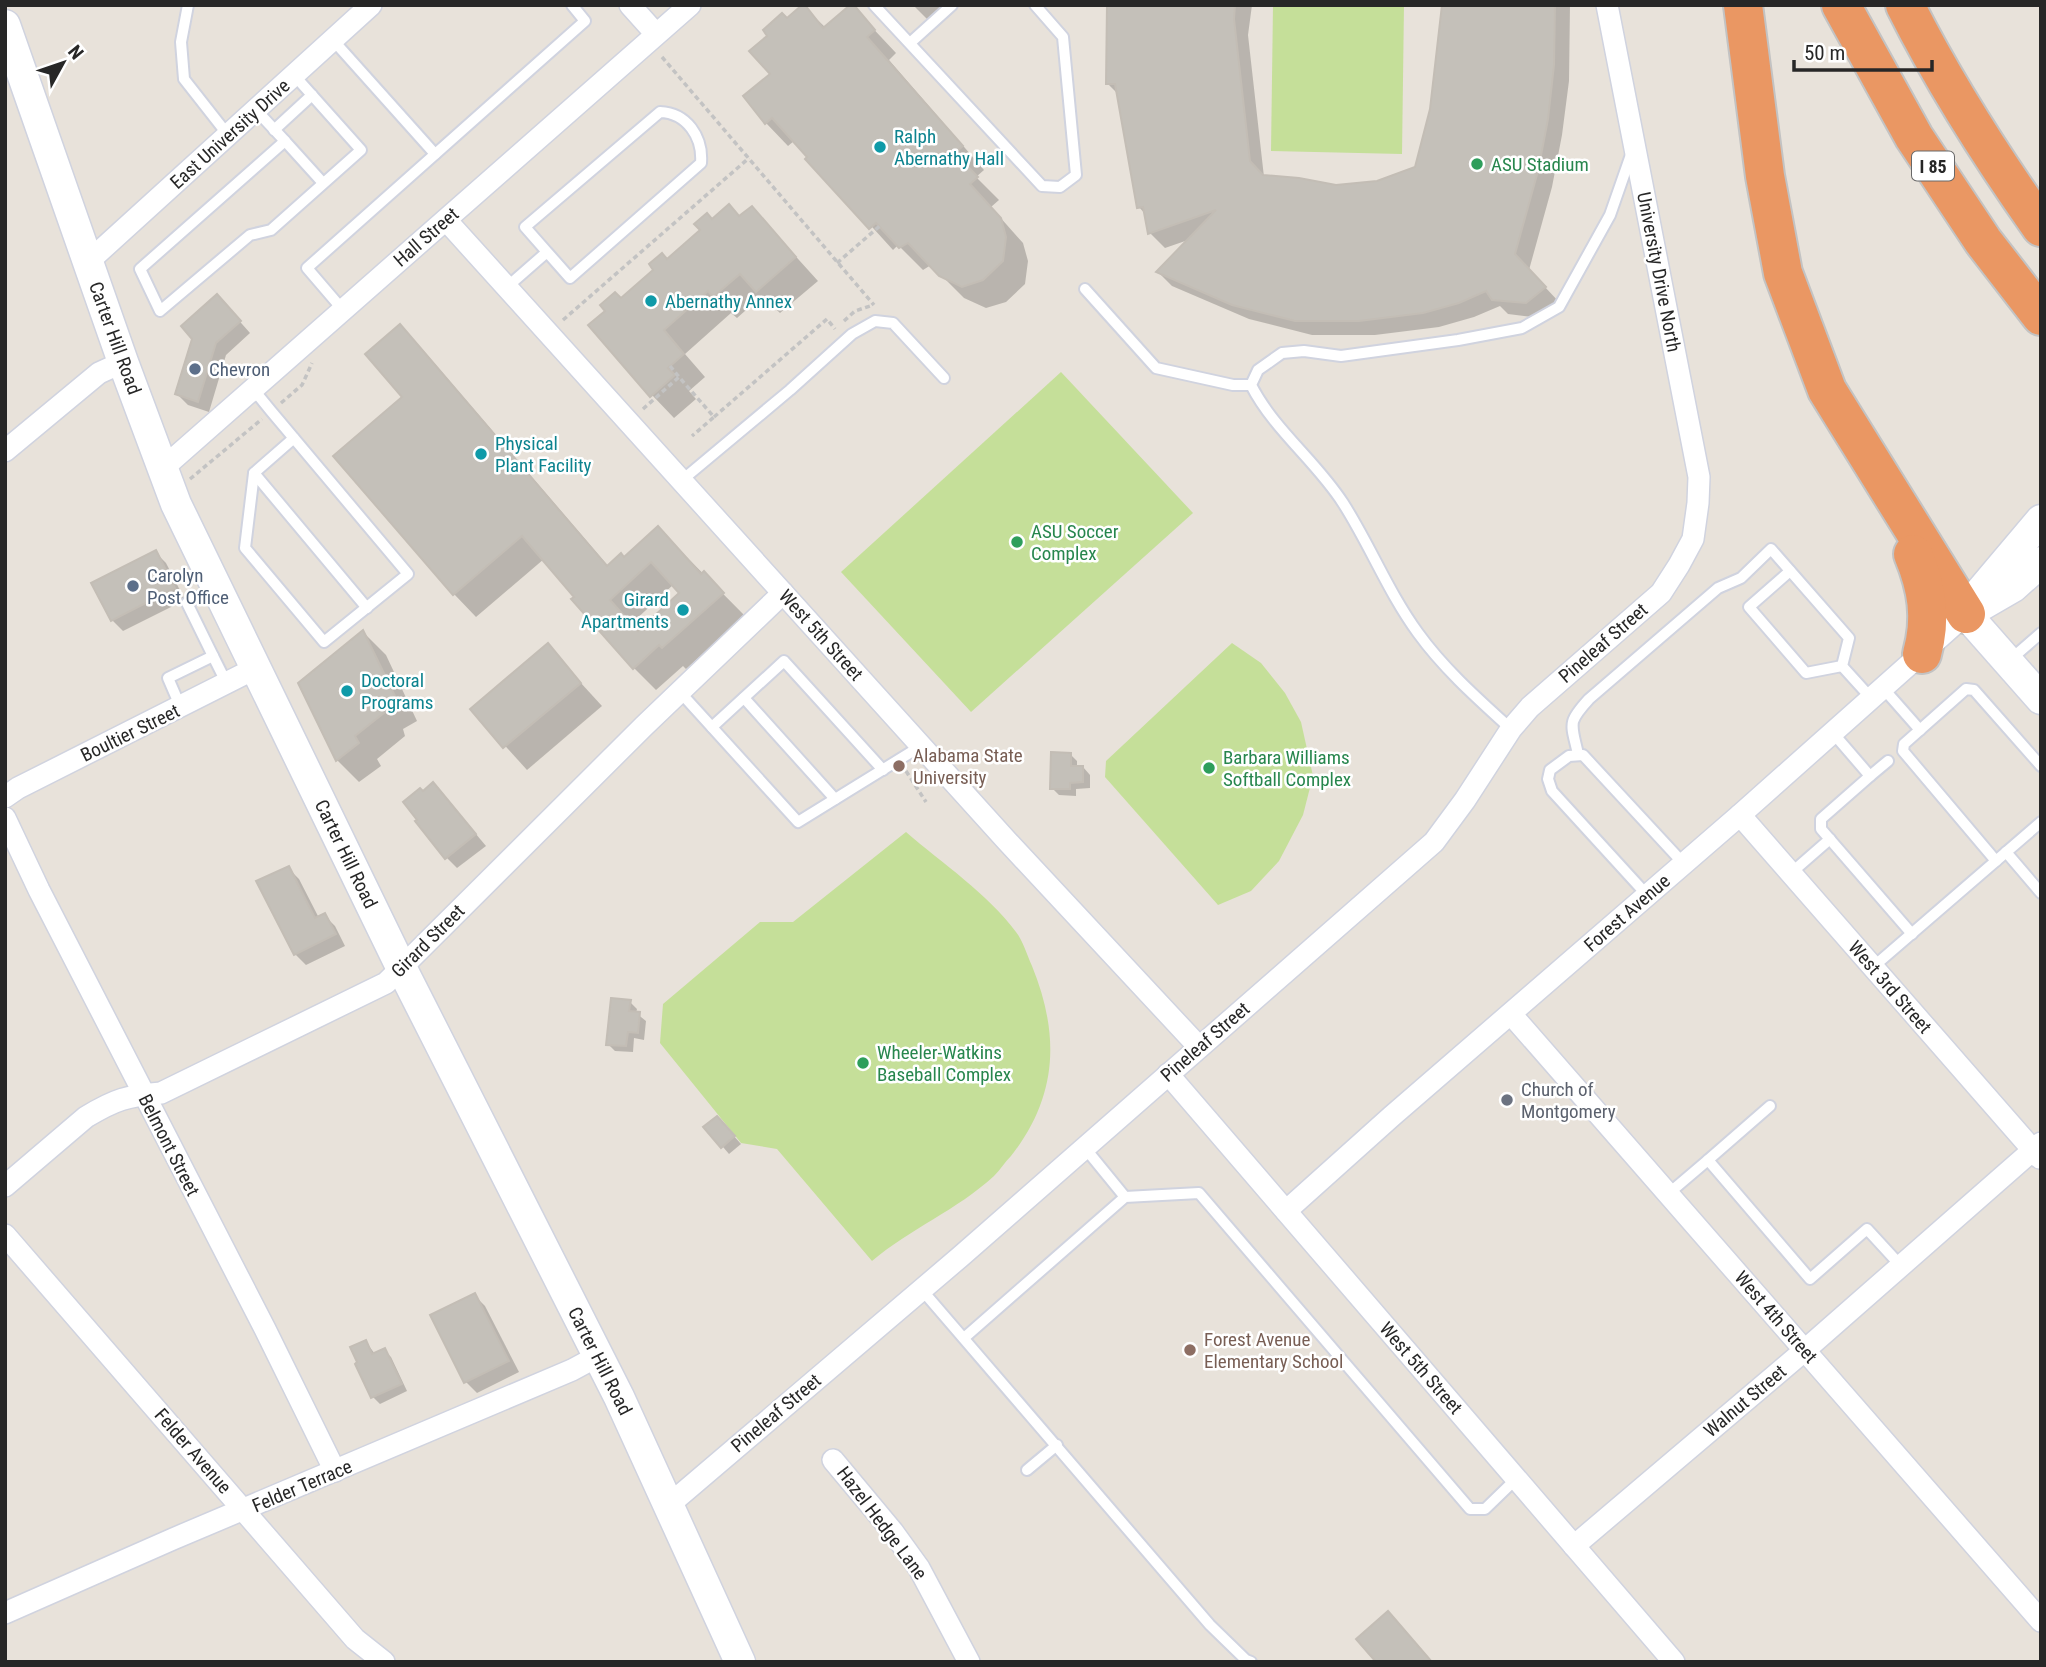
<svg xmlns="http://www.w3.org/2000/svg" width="2046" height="1667" font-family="'Roboto Condensed',sans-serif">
<rect width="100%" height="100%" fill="#e8e2da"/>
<!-- pitch -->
<g fill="#c5df99">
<path d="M1273 5H1404L1402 154 1271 151Z"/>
<path d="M1061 372 1193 513 971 712 841 572Z"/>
<path d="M1232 643 1261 663 1285 693 1301 722 1313 776 1303 815 1279 861 1251 891 1218 905 1105 777 1106 761Z"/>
<path d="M906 832C943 864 987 893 1016 932 1023 941 1027 955 1032 966 1060 1035 1058 1096 1011 1156 1005 1162 1000 1170 994 1176 957 1210 910 1229 872 1261L777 1149 741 1143 660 1043 663 1004 760 922H793Z"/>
</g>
<!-- shadow -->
<g fill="#0003" fill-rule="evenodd">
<path d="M913 5H953L932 24Z"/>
<path d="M1109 5H1252L1248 35 1264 177 1336 187 1377 183 1416 169 1431 110 1444 5H1570L1569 81 1562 135 1552 187 1529 270 1560 303 1541 318 1508 314 1500 306 1474 317 1439 327 1375 335H1312L1249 319 1172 286 1158 272 1191 239 1165 248 1150 233 1146 215 1139 207 1119 95 1108 84Z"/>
<path d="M803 6 826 28 852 6 896 53 889 60 984 170 976 177 999 200 991 207 1023 243 1028 261 1025 284 1006 302 986 308 964 298 931 265 923 270 898 245 893 250 794 141 788 146 766 123 745 97 772 74 787 20Z"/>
<path d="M752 208 818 281 780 313 762 296 737 318 731 313 685 354 705 377 689 391 696 399 674 418 652 395 621 300 712 221 740 218Z"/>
<path d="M227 307 250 333 226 355 209 412 188 405 177 394Z"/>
<path d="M400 327 422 349 609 567 624 559 658 528 745 616 686 669 683 666 656 690 634 668 544 559 476 617 454 594 405 397ZM674 584 682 593 639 632 631 624Z"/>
<path d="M155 552 166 563 185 600 123 631 112 620Z"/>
<path d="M363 632 386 655 417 721 403 729 405 736 377 759 381 766 359 782 337 760Z"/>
<path d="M547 646 602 706 527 770 472 709Z"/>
<path d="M1070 754 1077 761V768L1083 767 1090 775V788L1076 789V796L1059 795 1052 788Z"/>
<path d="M423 793 444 796 486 846 457 868 446 857 419 820Z"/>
<path d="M288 868 299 879 319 918 324 915 335 926 345 946 306 965 295 954Z"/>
<path d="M630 1002 637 1009 636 1013 646 1021 644 1040 634 1038 633 1052 615 1051 608 1044Z"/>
<path d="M724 1125 741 1144 729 1154 706 1127Z"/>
<path d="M474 1295 485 1306 519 1372 477 1393 466 1382 432 1316Z"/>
<path d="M366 1342 375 1354 384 1350 391 1357 407 1391 380 1404 373 1397Z"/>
</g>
<!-- building -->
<g fill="#c4c0b9" stroke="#c3bdb5" stroke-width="2" fill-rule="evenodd">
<path d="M802 5H805L823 28 850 5H854L875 30 867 37 963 146 955 153 978 177 970 184 1001 218 1006 237 1003 261 983 280 962 287 939 276 908 243 899 248 876 223 869 229 805 159 807 157 772 118 765 124 743 96 770 74 749 51 767 36 763 30 782 13 787 18Z"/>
<path d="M1107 5H1235L1234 19 1250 161 1263 175 1299 178 1336 185 1377 181 1415 167 1430 109 1442 5H1555L1554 65 1548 119 1538 171 1515 254 1546 287 1526 303 1492 300 1486 291 1459 303 1423 313 1359 321H1295L1232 305 1156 272 1216 210 1148 234 1143 207 1137 208 1115 84H1106Z"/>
<path d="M729 204 739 216 752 206 796 257 756 292 740 274 713 297 708 291 664 330 684 354 668 368 675 375 650 397 588 325 605 311 600 305 615 292 621 298 653 270 649 264 662 253 667 259 700 230 694 224 707 213 712 219Z"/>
<path d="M217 294 241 321 216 343 198 402 175 394 192 339 181 326Z"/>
<path d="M400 324 607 566 621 553 624 557 658 526 701 574 704 571 724 593 662 648 659 645 633 669 571 599 574 597 522 536 453 595 333 456 402 397 365 354ZM651 562 679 593 638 631 610 600Z"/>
<path d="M156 550 175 588 111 621 91 583Z"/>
<path d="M363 630 396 698 381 706 384 713 355 736 359 743 336 761 298 683Z"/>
<path d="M548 643 581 683 503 748 470 709Z"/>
<path d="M1051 752 1071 753V766H1083V782L1070 783V789H1050Z"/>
<path d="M433 782 476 834 445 859 415 821 417 820 403 802 420 788 423 791Z"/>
<path d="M289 866 315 918 325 913 336 934 294 955 256 881Z"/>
<path d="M611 998 631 1000 629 1011 640 1012 638 1033 628 1032 626 1046 606 1045Z"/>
<path d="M717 1116 735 1136 721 1148 703 1127Z"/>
<path d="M475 1293 509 1361 464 1383 430 1315Z"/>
<path d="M366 1340 372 1354 385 1348 402 1384 371 1398 355 1364 357 1362 350 1347Z"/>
<path d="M1388 1611 1432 1662H1376L1356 1639Z"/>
</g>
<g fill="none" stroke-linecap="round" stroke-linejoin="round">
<!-- lane casing -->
<g stroke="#d0d3df" stroke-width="14">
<g id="lane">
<path d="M188 5 181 42 184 79 228 135"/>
<path d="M874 5 1042 186 1060 187 1076 175 1063 37 1035 5"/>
<path d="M333 40 435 154"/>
<path d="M910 43 952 5"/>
<path d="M256 110 285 141 140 269 160 311 250 235 271 230 361 150 294 75"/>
<path d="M274 130 312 95"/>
<path d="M285 141 323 183"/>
<path d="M507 287 547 252 570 278 701 163C703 137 687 113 660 112L525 227 547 252"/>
<path d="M1085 289 1156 368 1233 385H1251"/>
<path d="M343 310 307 268 585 21 572 5"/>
<path d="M253 389 271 411 408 574 324 642 245 548 254 473 294 438"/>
<path d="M254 473 367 608"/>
<path d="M681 481 790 390 852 334 875 321 893 323 944 378"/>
<path d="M1790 571 1749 607 1806 673 1842 666"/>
<path d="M213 656 227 684"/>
<path d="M2010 660 2041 633"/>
<path d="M1883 688 1920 730"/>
<path d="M680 692 798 822 921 746"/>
<path d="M744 698 835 799"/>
<path d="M181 708 168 678 213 656 187 603 214 589"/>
<path d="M712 727 784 661 883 770"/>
<path d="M1511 729C1478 699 1444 669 1418 633 1388 592 1370 545 1343 503 1316 461 1274 430 1251 385L1258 370 1282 353 1304 351 1341 356 1458 340 1522 328 1559 307 1610 215 1632 152"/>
<path d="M1833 733 1870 776 1821 819V829L1912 934"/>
<path d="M1578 754C1571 723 1567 723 1589 699L1718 588 1741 578 1771 549 1849 638 1842 666 1871 698"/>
<path d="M1870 776 1888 761"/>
<path d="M2006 852 2041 893"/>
<path d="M1996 861 1903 751 1904 744 1966 689 1974 690 2041 766"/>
<path d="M1791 873 1830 839"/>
<path d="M1647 895 1552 791 1548 779 1550 770 1569 756 1583 755 1684 864"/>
<path d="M1873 967 2041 822"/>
<path d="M1085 1148 1125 1197"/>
<path d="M1708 1160 1770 1106"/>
<path d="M1668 1194 1708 1160 1810 1279 1867 1229 1901 1266"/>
<path d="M922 1290 1210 1625 1246 1660 1251 1662"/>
<path d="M964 1338 1125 1197 1199 1193 1470 1509H1485L1516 1479"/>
<path d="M1027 1470 1057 1445"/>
</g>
</g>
<!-- street casing -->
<g stroke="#d0d3df" stroke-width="24">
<g id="street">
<path d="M630 5 656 34"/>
<path d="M446 220 1007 841 1199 1047"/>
<path d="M88 262 371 5"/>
<path d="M5 451 99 373 123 362"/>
<path d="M162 469 690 5"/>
<path d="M5 797 18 788 256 668"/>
<path d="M1740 815 2040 1158"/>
<path d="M5 818 39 890 265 1329 335 1471"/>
<path d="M1511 1014 2041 1621"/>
<path d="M1168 1074 1674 1662"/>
<path d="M5 1186 86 1117C116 1099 127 1096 161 1093L386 983 644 726 783 593"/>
<path d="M1286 1211 1392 1116 1740 815 1966 614"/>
<path d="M5 1235 355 1639 384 1662"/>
<path d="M833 1460 893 1532 919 1568 969 1662"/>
<path d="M670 1504 960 1257 1434 842 1465 800 1511 729 1530 707 1661 593 1679 565 1693 539 1698 503 1699 477 1607 5"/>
<path d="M1574 1546 1805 1350 2041 1143"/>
<path d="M5 1613 173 1539 572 1370 598 1356"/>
</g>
</g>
<!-- secondary casing -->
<g stroke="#d0d3df" stroke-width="33">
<g id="secondary">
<path d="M5 25 123 362 176 504 401 967 619 1397 740 1662"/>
<path d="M1975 609 2013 587 2041 562"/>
<path d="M1966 614 1976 597 2041 520"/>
<path d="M1966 614 2041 699"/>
</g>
</g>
<!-- highway casing -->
<g stroke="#c3c3c3" stroke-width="42">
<g id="highway">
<path d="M1743 5 1765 176 1783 273 1827 390 1966 614"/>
<path d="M1841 5 1914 137 1983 241 2041 316"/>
<path d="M1905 5C1944 83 1991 156 2041 227"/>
<path d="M1913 554C1927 588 1932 618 1922 654"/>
</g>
</g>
<!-- path -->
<g stroke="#c3c3c3" stroke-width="3.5" stroke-dasharray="5 3.5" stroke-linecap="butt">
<path d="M662 57 874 305"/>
<path d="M837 263 882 224"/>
<path d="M563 320 749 158"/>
<path d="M844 321 855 311 870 306"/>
<path d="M670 366 679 377"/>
<path d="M281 403 302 385 312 363"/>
<path d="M643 409 679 377 714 417 692 436"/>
<path d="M714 417 827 319 835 329"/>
<path d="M190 479 262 419"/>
<path d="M906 771 926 802"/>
</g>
<!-- lane -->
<use href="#lane" stroke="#fff" stroke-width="10"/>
<!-- street -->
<use href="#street" stroke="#fff" stroke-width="21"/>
<!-- secondary -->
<use href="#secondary" stroke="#fff" stroke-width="30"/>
<!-- highway -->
<use href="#highway" stroke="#ea9763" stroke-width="38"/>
</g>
<!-- markers -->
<g fill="#0f9aa8" stroke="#fff" stroke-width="2.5">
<circle cx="880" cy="147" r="7"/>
<circle cx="651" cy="301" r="7"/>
<circle cx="481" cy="454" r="7"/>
<circle cx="683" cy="610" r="7"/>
<circle cx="347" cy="691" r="7"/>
</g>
<g fill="#2e9e5b" stroke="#fff" stroke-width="2.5">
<circle cx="1477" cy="164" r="7"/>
<circle cx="1017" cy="542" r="7"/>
<circle cx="1209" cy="768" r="7"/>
<circle cx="863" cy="1063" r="7"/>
</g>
<g fill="#5c6f8a" stroke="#fff" stroke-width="2.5">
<circle cx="195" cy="369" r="7"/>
<circle cx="133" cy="586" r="7"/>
</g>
<g fill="#8d6e63" stroke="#fff" stroke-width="2.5">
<circle cx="899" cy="766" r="7"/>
<circle cx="1190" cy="1350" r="7"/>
</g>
<circle fill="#6b7280" stroke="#fff" stroke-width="2.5" cx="1507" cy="1100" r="7"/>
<g text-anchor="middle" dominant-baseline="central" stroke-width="5" stroke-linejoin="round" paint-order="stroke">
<!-- shield labels -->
<rect fill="#fff" stroke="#686868" stroke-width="2" x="1912" y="151.5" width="42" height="29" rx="5"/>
<g font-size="18" font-weight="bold" fill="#272727">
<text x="1933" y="166">I 85</text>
</g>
<!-- street labels -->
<g font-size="19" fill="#272727" stroke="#fff">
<text transform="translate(230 134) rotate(-42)">East University Drive</text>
<text transform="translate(426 237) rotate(-41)">Hall Street</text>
<text transform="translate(1659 272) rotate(79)">University Drive North</text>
<text transform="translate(115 338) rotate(70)">Carter Hill Road</text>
<text transform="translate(821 635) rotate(48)">West 5th Street</text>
<text transform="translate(1603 643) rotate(-41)">Pineleaf Street</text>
<text transform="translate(130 733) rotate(-26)">Boultier Street</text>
<text transform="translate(346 854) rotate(64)">Carter Hill Road</text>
<text transform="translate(1627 913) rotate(-41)">Forest Avenue</text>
<text transform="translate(428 941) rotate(-45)">Girard Street</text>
<text transform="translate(1890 987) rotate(49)">West 3rd Street</text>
<text transform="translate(1205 1042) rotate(-41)">Pineleaf Street</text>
<text transform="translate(169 1145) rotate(63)">Belmont Street</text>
<text transform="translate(1776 1317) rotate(49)">West 4th Street</text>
<text transform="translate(600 1361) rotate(63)">Carter Hill Road</text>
<text transform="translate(1421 1368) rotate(49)">West 5th Street</text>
<text transform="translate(1745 1401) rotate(-40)">Walnut Street</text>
<text transform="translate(776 1413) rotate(-40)">Pineleaf Street</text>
<text transform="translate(193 1451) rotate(49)">Felder Avenue</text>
<text transform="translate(302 1486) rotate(-23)">Felder Terrace</text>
<text transform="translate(882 1523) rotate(53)">Hazel Hedge Lane</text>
</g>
<!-- culture labels -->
<g font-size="19" fill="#0d838f" stroke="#fff" text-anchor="start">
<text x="894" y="136">Ralph<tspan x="894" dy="22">Abernathy Hall</tspan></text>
<text x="665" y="301">Abernathy Annex</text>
<text x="495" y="443">Physical<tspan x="495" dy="22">Plant Facility</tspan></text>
<text x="669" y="599" text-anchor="end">Girard<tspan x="669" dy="22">Apartments</tspan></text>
<text x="361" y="680">Doctoral<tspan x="361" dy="22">Programs</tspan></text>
</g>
<!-- leisure labels -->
<g font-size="19" fill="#27864d" stroke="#fff" text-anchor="start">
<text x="1491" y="164">ASU Stadium</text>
<text x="1031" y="531">ASU Soccer<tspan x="1031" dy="22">Complex</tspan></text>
<text x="1223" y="757">Barbara Williams<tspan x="1223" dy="22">Softball Complex</tspan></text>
<text x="877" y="1052">Wheeler-Watkins<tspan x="877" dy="22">Baseball Complex</tspan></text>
</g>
<!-- service labels -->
<g font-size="19" fill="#4e5e75" stroke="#fff" text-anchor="start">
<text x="209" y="369">Chevron</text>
<text x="147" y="575">Carolyn<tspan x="147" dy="22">Post Office</tspan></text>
</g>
<!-- education labels -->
<g font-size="19" fill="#785e54" stroke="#fff" text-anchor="start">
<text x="913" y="755">Alabama State<tspan x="913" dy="22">University</tspan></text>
<text x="1204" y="1339">Forest Avenue<tspan x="1204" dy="22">Elementary School</tspan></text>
</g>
<!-- worship labels -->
<g font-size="19" fill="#5b616d" stroke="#fff" text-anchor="start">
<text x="1521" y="1089">Church of<tspan x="1521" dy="22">Montgomery</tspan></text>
</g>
</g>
<!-- border -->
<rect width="2046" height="1667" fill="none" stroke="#272727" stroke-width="14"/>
<!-- north arrow -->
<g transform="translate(63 63) rotate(50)" stroke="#ffffff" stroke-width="5" paint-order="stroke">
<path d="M0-5L12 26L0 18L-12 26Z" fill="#272727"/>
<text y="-10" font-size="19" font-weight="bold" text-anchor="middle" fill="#272727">N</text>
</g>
<!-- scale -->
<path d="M1794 60v10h138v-10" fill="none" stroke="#272727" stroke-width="3.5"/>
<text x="1804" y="60" font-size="21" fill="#272727" stroke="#ffffff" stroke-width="5" paint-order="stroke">50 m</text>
</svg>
